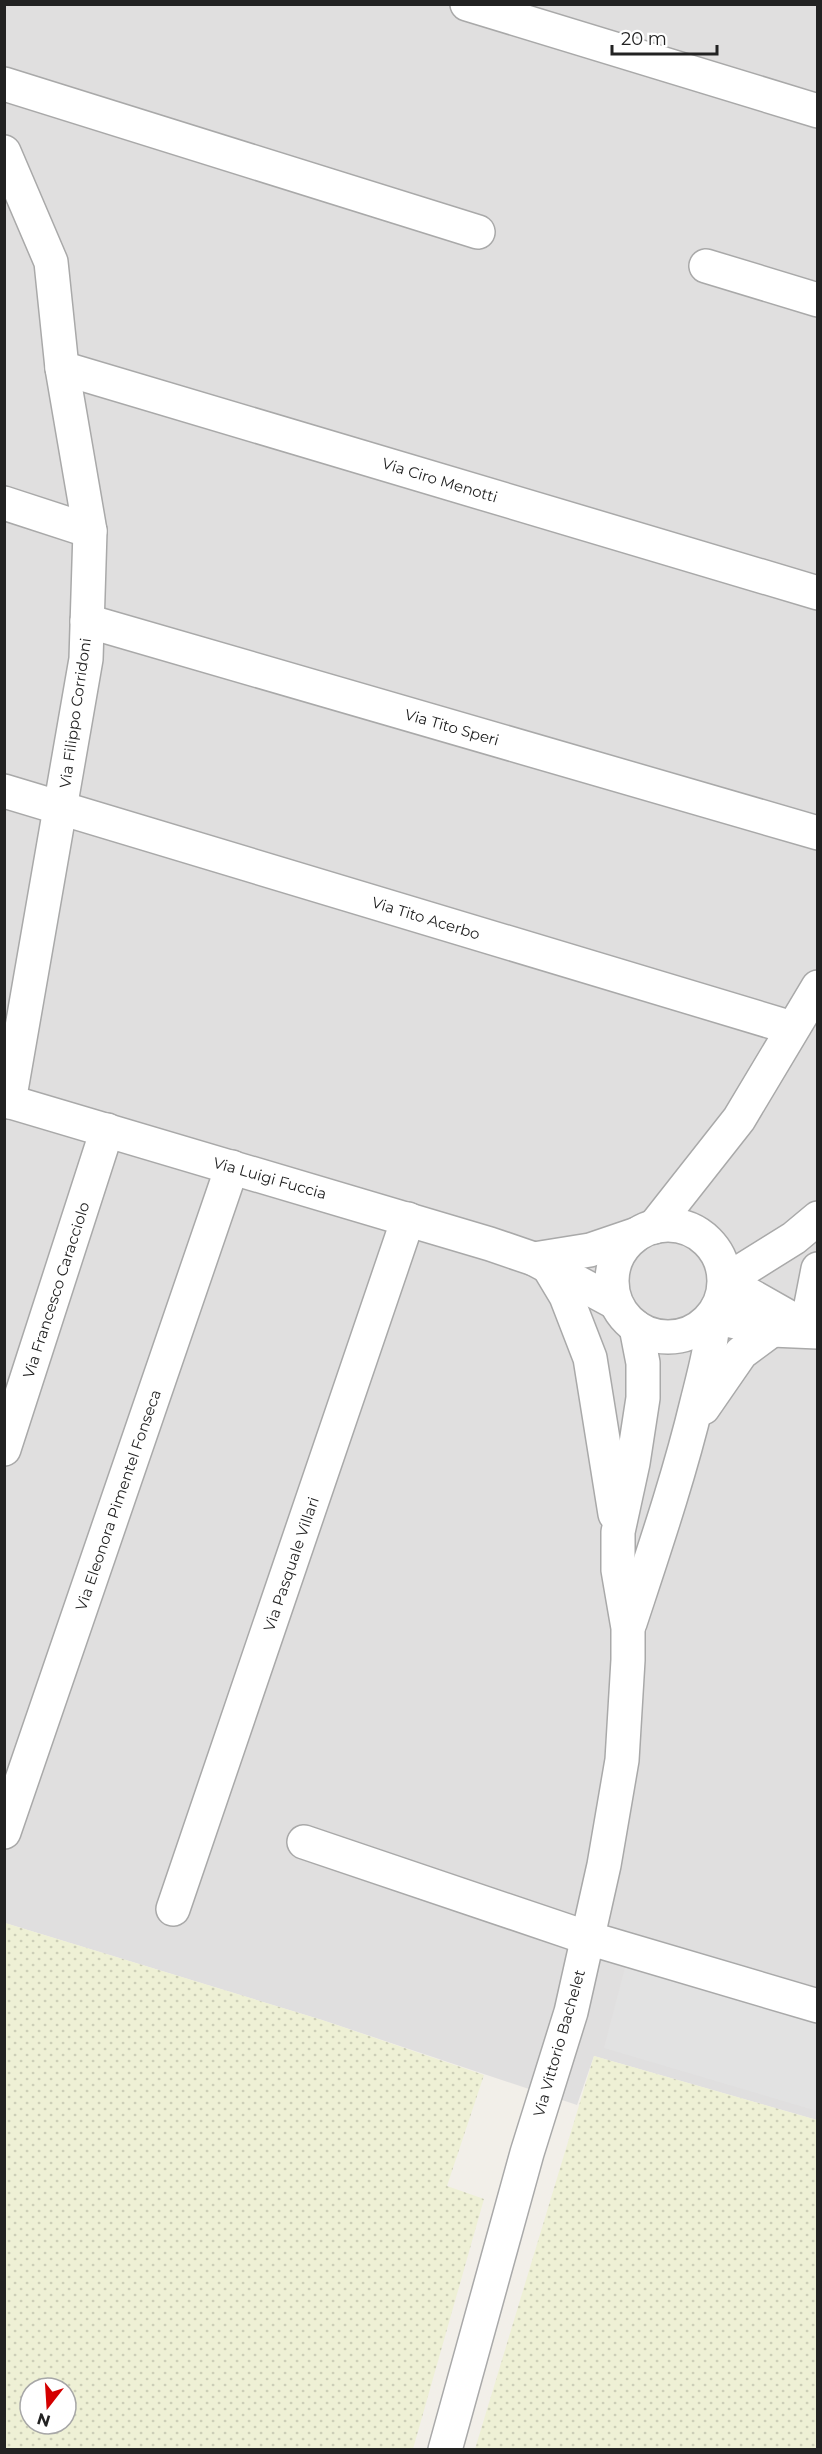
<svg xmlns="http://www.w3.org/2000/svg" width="822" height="2454" font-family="Montserrat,sans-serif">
<defs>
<pattern id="farmland-dots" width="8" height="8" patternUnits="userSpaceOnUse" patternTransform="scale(1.5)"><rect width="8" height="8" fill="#eef0d5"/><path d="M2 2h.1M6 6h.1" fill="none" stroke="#ccceb7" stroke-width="1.8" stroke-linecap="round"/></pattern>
</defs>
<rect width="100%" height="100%" fill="#f2efe9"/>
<!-- residential -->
<path fill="#e0dfdf" d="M4 5H817V2120L594 2056 577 2105 322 2020 5 1923Z"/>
<!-- farmland -->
<g fill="url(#farmland-dots)" fill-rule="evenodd">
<path d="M5 1923 322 2020 484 2075 447 2186 484 2199 413 2449H5ZM30 2388H66V2424H30Z"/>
<path d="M594 2056 817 2120V2449H475Z"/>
</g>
<!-- parking -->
<path fill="#e2e2e2" d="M627 1960 817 2017V2111L604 2048Z"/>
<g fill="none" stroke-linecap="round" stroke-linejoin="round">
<!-- minor casing -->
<g stroke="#a9a9a9" stroke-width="36">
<g id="minor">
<path d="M467 4 818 111"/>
<path d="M4 84 478 232"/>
<path d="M4 152 51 262 62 368 90 531 86 659 9 1102"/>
<path d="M706 266 818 300"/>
<path d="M62 368 818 593"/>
<path d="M4 503 90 531"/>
<path d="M87 621 818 833"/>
<path d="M4 791 792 1028"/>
<path d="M4 1449 107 1130"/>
<path d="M4 1832 232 1167"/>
<path d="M304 1842 588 1938 818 2006"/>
<path d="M173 1909 408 1219"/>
</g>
</g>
<!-- tertiary casing -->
<g stroke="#a9a9a9" stroke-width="36">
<g id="tertiary">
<path d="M4 1100 490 1244 534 1259 616 1303"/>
<circle cx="668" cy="1281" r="56"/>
<path d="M654 1227 739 1119 818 987"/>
<path d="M534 1259 590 1250 637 1234"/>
<path d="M548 1266 566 1296 590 1358 615 1514"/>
<path d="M808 1328 725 1281 794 1238 818 1218"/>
<path d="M815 1331 810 1310 818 1269"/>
<path d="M703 1408 741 1353 772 1330"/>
<path d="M630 1623C654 1550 679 1477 697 1402 704 1374 712 1346 713 1317L772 1330 818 1332"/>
<path d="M445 2450 527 2153 571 2012 604 1865 622 1760 628 1660V1628L618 1570V1532L633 1463 643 1398V1363L636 1327"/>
</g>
</g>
<!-- minor -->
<use href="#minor" stroke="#fff" stroke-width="33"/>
<!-- tertiary -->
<use href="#tertiary" stroke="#fff" stroke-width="33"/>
</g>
<g text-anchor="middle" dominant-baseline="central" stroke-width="4.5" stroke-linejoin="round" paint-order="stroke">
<!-- street labels -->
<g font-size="15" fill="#222" stroke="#fff">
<text transform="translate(440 480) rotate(17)">Via Ciro Menotti</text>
<text transform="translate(75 713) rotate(-82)">Via Filippo Corridoni</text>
<text transform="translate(452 727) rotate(16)">Via Tito Speri</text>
<text transform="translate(426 918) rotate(17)">Via Tito Acerbo</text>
<text transform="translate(270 1178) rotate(16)">Via Luigi Fuccia</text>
<text transform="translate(56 1290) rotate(-72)">Via Francesco Caracciolo</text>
<text transform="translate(118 1500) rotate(-71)">Via Eleonora Pimentel Fonseca</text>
<text transform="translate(291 1564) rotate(-71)">Via Pasquale Villari</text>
<text transform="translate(559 2043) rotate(-74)">Via Vittorio Bachelet</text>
</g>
</g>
<!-- border -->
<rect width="822" height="2454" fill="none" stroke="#222222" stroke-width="12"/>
<!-- north arrow -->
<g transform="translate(48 2406) rotate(197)"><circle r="28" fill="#ffffff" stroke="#a7a7a7" stroke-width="1.5"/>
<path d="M0-4.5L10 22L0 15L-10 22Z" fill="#d40000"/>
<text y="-9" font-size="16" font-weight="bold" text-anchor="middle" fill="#222222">N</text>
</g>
<!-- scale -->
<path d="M612 45v9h105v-9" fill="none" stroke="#222222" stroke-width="3"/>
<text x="621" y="45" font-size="18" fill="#222222" stroke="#ffffff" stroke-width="4.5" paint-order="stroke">20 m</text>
</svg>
